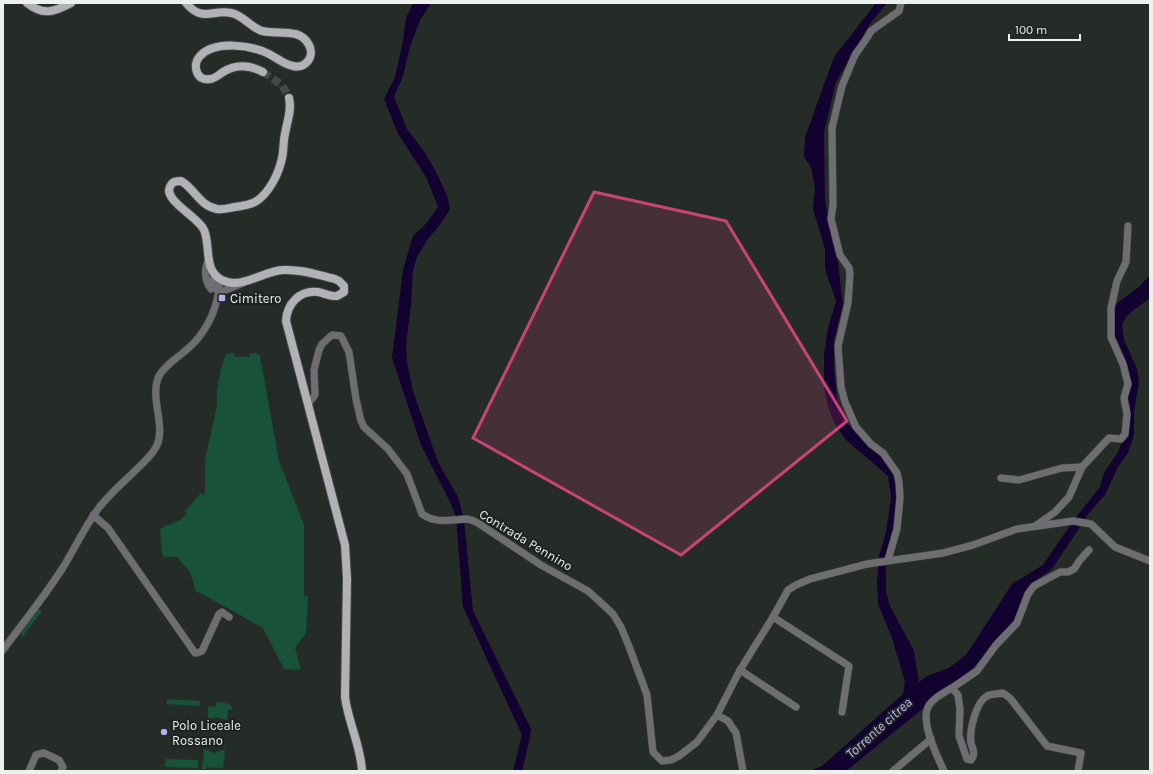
<svg xmlns="http://www.w3.org/2000/svg" width="1153" height="774" font-family="Karla,sans-serif">
<rect width="100%" height="100%" fill="#252c28"/>
<!-- green -->
<g fill="#185238">
<path d="M234 353 235 357H250V353H256L260 356 279 461 304 525V596H308L306 633 295 648 301 670 284 669 263 628 202 594 196 591 190 572 177 557H164L162 554 160 530 161 528 180 520 187 514 185 511 201 493 204 495 205 493V460L217 406V391L221 368 226 354Z"/>
<path d="M39 609 42 611 22 637 21 633Z"/>
<path d="M167 699 200 701 199 706 167 704Z"/>
<path d="M217 702C223 703 231 702 233 710H228L227 720 217 717 208 719V706L216 707Z"/>
<path d="M204 749 215 753 222 750H225L223 768 206 767V769H202Z"/>
<path d="M166 759 198 760V768L165 767Z"/>
</g>
<!-- water -->
<g fill="#130230">
<path d="M413 3H431L420 20 410 47 403 76 394 97 407 129 424 151 436 172 447 195 450 209 442 222 428 239 417 257 413 270 411 305 406 345 407 362 413 391 438 462 458 497 464 520 473 611 531 729 530 737 522 771H513L522 735 463 607 456 517 451 504 421 445 392 358 403 270 413 236 424 226 438 207 426 177 398 134 384 99 395 77 403 41 406 18Z"/>
<path d="M876 3H887L869 25 836 82 824 132 825 200 838 263 843 305 834 340V370L837 400 848 424 868 445 881 456 896 477V512L894 531 886 565V592L890 606 914 651 919 682 927 676 949 668 966 655 1012 584 1043 565 1073 521 1100 487 1104 473 1118 452 1125 434 1128 384 1111 337V308L1140 286 1150 275V298L1131 312 1126 317 1122 324 1124 340 1137 369 1139 382 1134 412V435L1128 453 1118 467 1105 495 1089 513 1052 569 1035 581 1014 621 973 668 846 771H810L822 766 903 694 905 682 892 638 878 604 877 581 879 556 886 532 891 498 888 476 845 439 835 424 828 407 824 387V354L828 328 836 301 825 269V249L813 209 815 188 811 167 804 157 805 137 834 57Z"/>
</g>
<g fill="none" stroke-linecap="round" stroke-linejoin="round">
<!-- major-tunnel -->
<path stroke="#434a46" stroke-width="8" stroke-dasharray="8 4" stroke-linecap="butt" d="M263 72 282 85 289 98"/>
<!-- minor casing -->
<g stroke="#414844" stroke-width="8">
<g id="minor">
<path d="M209 259C204 268 204 280 211 289"/>
<path d="M219 296 221 292 243 283"/>
<path d="M309 403 315 395 314 370 319 350 322 344 332 335 341 336 349 352 356 399 361 421 364 427 388 449 407 474 422 514C437 524 449 520 466 519 470 519 474 521 478 523L541 565 588 591 597 599 613 614 621 627 630 649 647 695 653 752 662 761 671 760 679 756 697 742 717 715 740 670 773 617 788 590 796 585 810 579 867 564 943 553 973 545 1017 529 1073 521 1091 524 1115 547 1150 561"/>
<path d="M1082 467 1109 438 1121 439 1125 434 1127 414 1124 398 1128 384 1123 364 1111 337V308L1117 281 1126 262 1128 226"/>
<path d="M1001 478 1019 480 1062 468 1082 467 1069 497 1055 512 1035 526"/>
<path d="M93 515 108 528 195 653H197L202 651 219 614 222 612 229 617"/>
<path d="M888 560 897 529 900 498 899 482 897 473 883 453 871 444 856 427 845 402 841 387 838 346 848 303 850 274 849 268 840 255 831 219 833 205 832 128 842 86 855 55 867 38 871 31 899 11 901 3"/>
<path d="M773 617 849 666 842 712"/>
<path d="M3 650C23 623 44 597 62 569 74 550 84 528 98 509 110 493 126 480 140 466 146 460 154 453 157 445 166 425 149 397 159 376 165 365 176 359 185 351 204 336 216 313 219 289V279L212 280 211 282C210 288 218 289 221 292"/>
<path d="M740 670 796 707"/>
<path d="M952 688 977 671 996 645 1017 623 1028 594 1034 586 1060 572H1068L1074 569 1080 560 1089 550"/>
<path d="M717 715 728 721 736 733 743 771"/>
<path d="M29 771 36 755 44 753 59 760 63 767 61 771"/>
<path d="M893 771 931 739"/>
<path d="M944 771C937 756 918 718 930 704 935 697 945 692 952 688L958 695 960 709 959 736 967 759 971 760C976 754 973 750 971 743 969 731 976 702 987 696 991 694 998 694 1003 693L1010 698 1047 746 1081 753 1078 771"/>
</g>
</g>
<!-- major casing -->
<g stroke="#414844" stroke-width="10">
<g id="major">
<path d="M27 3C43 16 54 12 71 3"/>
<path d="M186 3C203 23 212 9 231 13 243 15 250 27 262 31 278 35 300 27 309 45 315 56 306 69 293 66 285 65 277 58 269 54 251 45 215 40 200 56 192 64 196 82 210 79 214 79 219 75 223 72 236 64 250 65 263 72"/>
<path d="M289 98C292 111 287 121 285 134 283 142 284 150 282 158 279 173 269 194 255 202 249 205 242 206 235 207 229 208 223 210 217 209 200 206 195 189 181 181 177 181 173 181 171 185 160 199 199 217 204 230 211 246 203 271 222 280 241 290 263 271 283 270 301 269 318 275 335 279L339 281 344 286V292L337 296C330 297 324 293 318 292 299 290 287 304 286 321L345 545 347 579 345 697C348 722 361 746 362 771"/>
</g>
</g>
<!-- minor -->
<use href="#minor" stroke="#6e6d71" stroke-width="7"/>
<!-- major -->
<use href="#major" stroke="#b2b1b8" stroke-width="8"/>
</g>
<!-- marked area -->
<path fill="#ca4378" fill-opacity="0.2" stroke="#ca4378" stroke-width="3" stroke-linejoin="round" d="M594 192 726 221 847 421 681 555 473 438Z"/>
<!-- markers -->
<g fill="#baaaf6" stroke="#1c221f" stroke-width="1.5">
<rect x="218" y="294" width="8" height="8" rx="2"/>
<circle cx="164" cy="732" r="4"/>
</g>
<g text-anchor="middle" dominant-baseline="central" stroke-width="4" stroke-linejoin="round" paint-order="stroke">
<!-- poi labels -->
<g font-size="13" fill="#ecf1ee" stroke="#1c221f" text-anchor="start">
<text x="230" y="298">Cimitero</text>
<text x="172" y="725">Polo Liceale<tspan x="172" dy="15">Rossano</tspan></text>
</g>
<!-- street labels -->
<g font-size="13" fill="#ecf1ee" stroke="#1c221f">
<text transform="translate(526 540) rotate(31)">Contrada Pennino</text>
</g>
<!-- water labels -->
<g font-size="14" font-style="italic" fill="#c7bafc" stroke="#1c221f">
<text transform="translate(879 728) rotate(-42)">Torrente citrea</text>
</g>
</g>
<!-- border -->
<rect width="1153" height="774" fill="none" stroke="#ecf1ee" stroke-width="8"/>
<!-- scale -->
<path d="M1009 34v6h71v-6" fill="none" stroke="#ecf1ee" stroke-width="2"/>
<text x="1015" y="34" font-size="12" fill="#ecf1ee" stroke="#1c221f" stroke-width="3" paint-order="stroke">100 m</text>
</svg>
